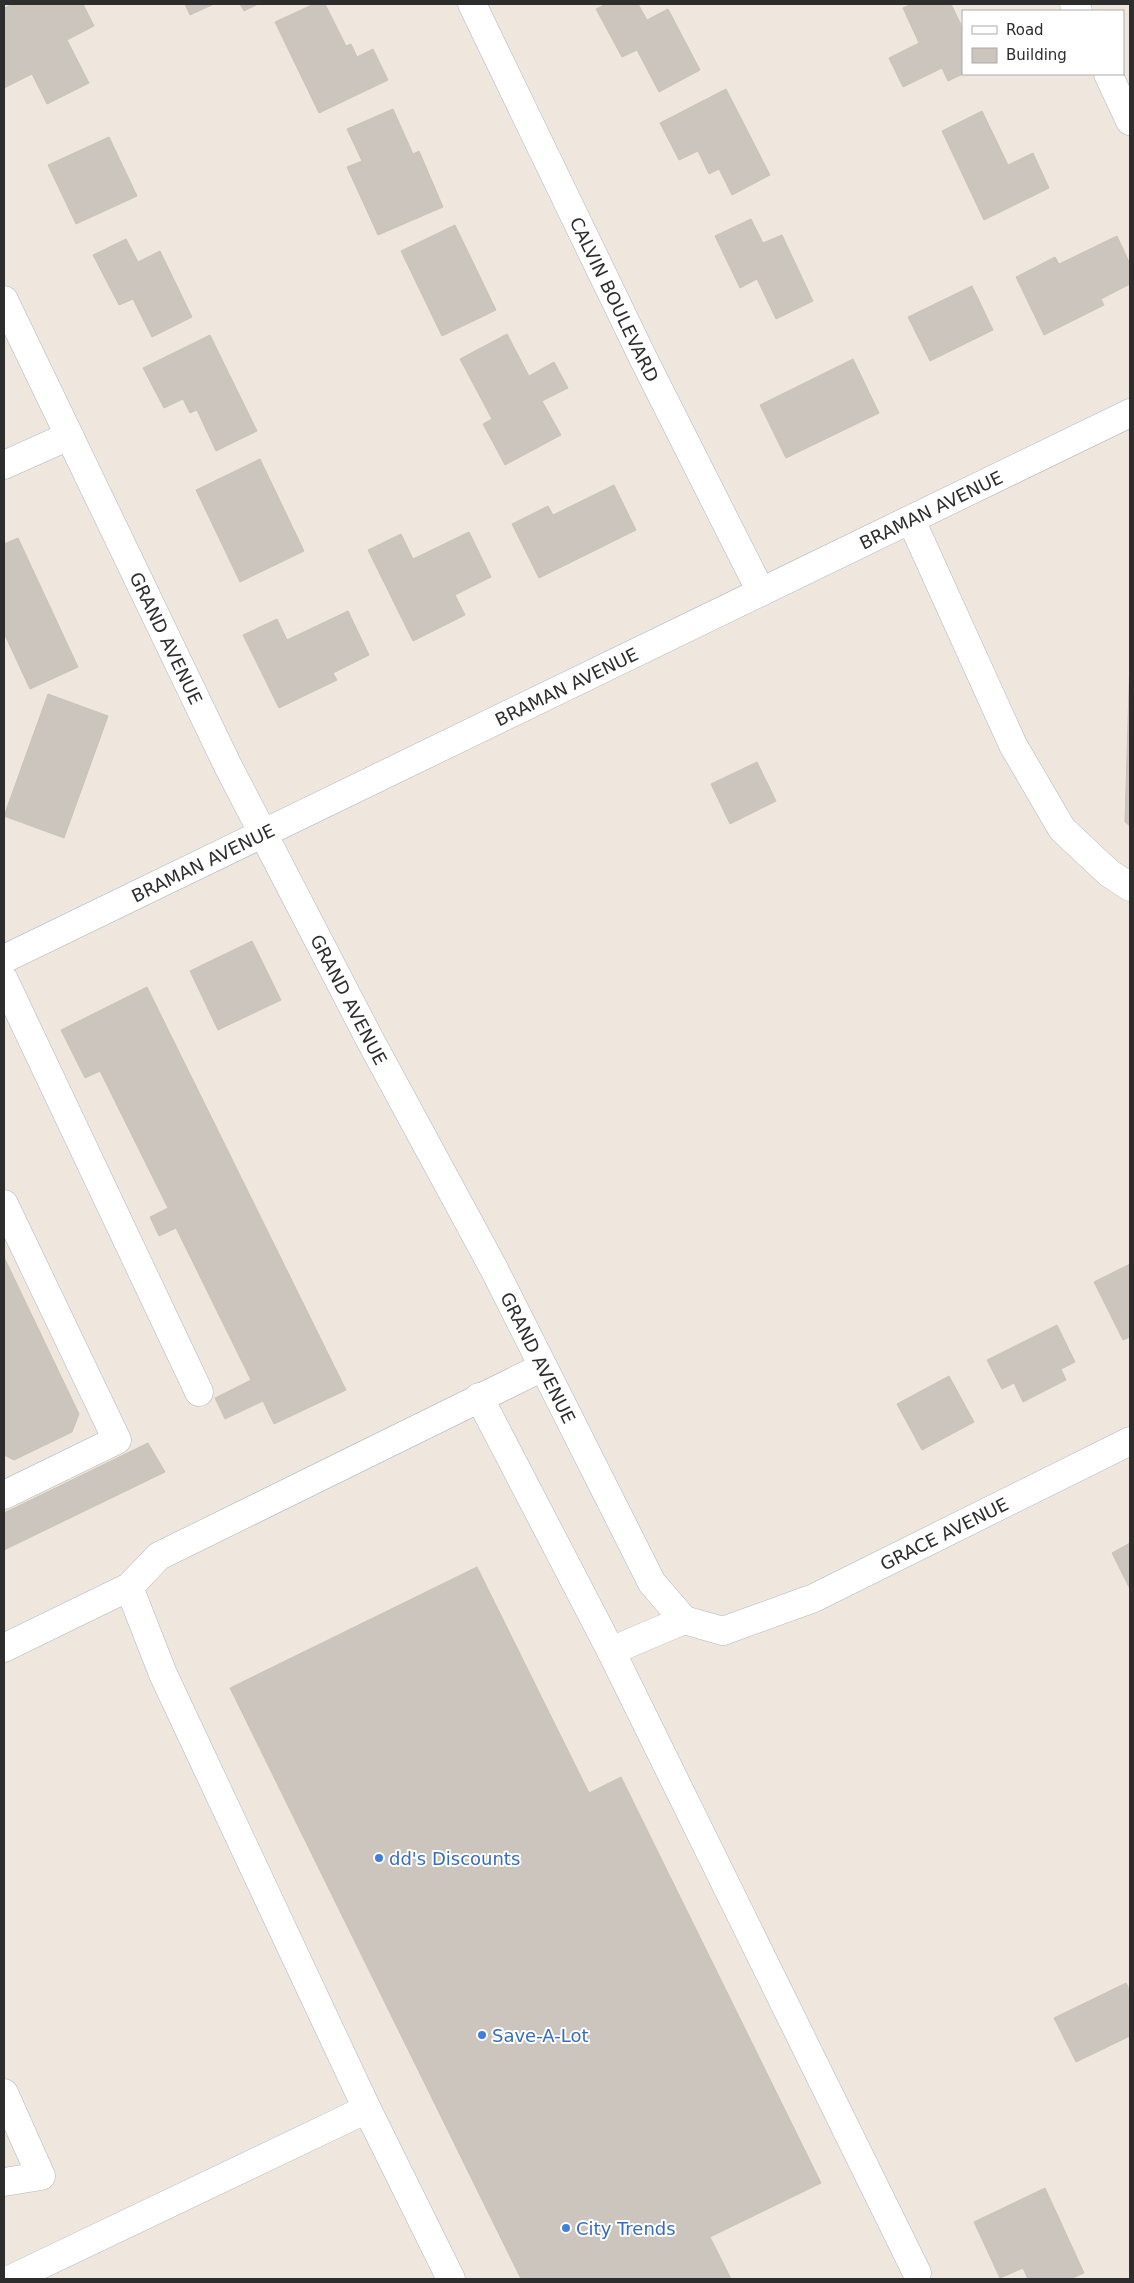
<svg xmlns="http://www.w3.org/2000/svg" width="1134" height="2283" font-family="'DejaVu Sans',sans-serif">
<rect width="100%" height="100%" fill="#efe7de"/>
<!-- building -->
<g fill="#cbc5bd" stroke="#cbc3b7">
<path d="M13 4H83L94 26 67 40 89 83 47 104 32 74 4 88V8Z"/>
<path d="M185 4H214L190 15Z"/>
<path d="M240 4H258L244 11Z"/>
<path d="M314 4H325L346 46 351 44 357 57 373 49 388 80 319 113 275 22Z"/>
<path d="M606 4H638L647 20 668 9 700 70 659 92 637 50 622 57 596 9Z"/>
<path d="M912 4H951L963 29V74L948 81 942 68 903 87 889 58 919 43 903 8Z"/>
<path d="M726 89 770 175 732 195 719 169 709 174 698 151 679 160 660 123Z"/>
<path d="M393 109 413 154 419 151 443 207 378 235 347 167 362 161 347 129Z"/>
<path d="M982 111 1008 165 1033 153 1049 188 984 220 942 131Z"/>
<path d="M109 137 137 196 76 224 48 165Z"/>
<path d="M751 219 763 243 782 235 813 301 776 319 757 279 740 288 715 236Z"/>
<path d="M455 225 496 310 442 336 401 251Z"/>
<path d="M1117 236 1130 264V284L1101 299 1104 305 1044 335 1016 277 1055 257 1059 264Z"/>
<path d="M126 239 138 262 160 251 192 317 152 337 133 299 119 305 93 255Z"/>
<path d="M972 286 993 330 930 361 908 317Z"/>
<path d="M507 334 529 376 554 362 568 388 542 401 561 435 505 465 483 424 492 419 460 359Z"/>
<path d="M210 335 257 431 216 451 197 410 190 413 183 399 164 408 143 368Z"/>
<path d="M853 359 879 413 786 458 760 405Z"/>
<path d="M260 459 304 551 240 582 196 490Z"/>
<path d="M614 485 636 530 539 578 512 524 548 506 553 515Z"/>
<path d="M469 532 491 577 455 595 465 615 413 641 368 550 401 534 413 559Z"/>
<path d="M18 538 78 667 30 689 4 633V544Z"/>
<path d="M348 611 369 655 333 673 337 680 279 708 243 635 277 619 287 640Z"/>
<path d="M1130 656V826L1125 822Z"/>
<path d="M48 694 108 716 64 838 4 816Z"/>
<path d="M757 762 776 801 730 824 711 784Z"/>
<path d="M252 941 281 1000 218 1030 190 971Z"/>
<path d="M147 987 346 1390 274 1424 263 1401 225 1419 215 1398 251 1380 176 1228 159 1236 150 1217 168 1208 100 1071 85 1078 61 1030Z"/>
<path d="M4 1257 79 1414 72 1432 14 1460 4 1455Z"/>
<path d="M1130 1264V1337L1123 1340 1094 1282Z"/>
<path d="M1057 1325 1075 1362 1061 1369 1066 1380 1023 1402 1014 1383 1002 1389 987 1360Z"/>
<path d="M949 1376 974 1422 922 1450 897 1404Z"/>
<path d="M148 1443 165 1472 4 1550V1513Z"/>
<path d="M1130 1543V1589L1112 1553Z"/>
<path d="M477 1567 589 1793 621 1777 821 2183 710 2237 731 2279H521L230 1688Z"/>
<path d="M1126 1983 1130 1991V2036L1076 2062 1054 2018Z"/>
<path d="M1045 2188 1084 2273 1070 2279H1028L1023 2268 1000 2278 974 2222Z"/>
</g>
<g fill="none" stroke-linecap="round" stroke-linejoin="round">
<!-- minor casing -->
<g stroke="#b2b5c1" stroke-width="29">
<g id="minor">
<path id="s1" d="M472 4 644 360 761 592"/>
<path d="M1074 4 1078 11"/>
<path d="M1108 74 1130 121"/>
<path id="s2" d="M4 300 228 766 369 1038 494 1269 652 1583 684 1620 723 1631 814 1598 1130 1441"/>
<path d="M4 465 69 436"/>
<path d="M911 520 1013 745 1062 829 1109 873 1130 887"/>
<path id="s3" d="M4 959 1130 413"/>
<path d="M4 980 199 1392"/>
<path d="M4 1204 117 1440 4 1495"/>
<path d="M479 1397 611 1651"/>
<path d="M129 1587 163 1674 367 2109 451 2279"/>
<path d="M684 1620 611 1651 917 2273"/>
<path d="M4 1648 129 1587 159 1556 543 1367"/>
<path d="M4 2093 41 2176 4 2182"/>
<path d="M11 2279 367 2109"/>
</g>
</g>
<!-- minor -->
<use href="#minor" stroke="#fff" stroke-width="28"/>
</g>
<!-- markers -->
<g fill="#3f7fe0" stroke="#fff" stroke-width="2">
<circle cx="379" cy="1858" r="5"/>
<circle cx="482" cy="2035" r="5"/>
<circle cx="566" cy="2228" r="5"/>
</g>
<g text-anchor="middle" dominant-baseline="central" stroke-width="4" stroke-linejoin="round" paint-order="stroke">
<!-- street labels -->
<g font-size="18" fill="#2d2d2d" stroke="#fff">
<text stroke="none"><textPath href="#s1" startOffset="328">CALVIN BOULEVARD</textPath></text>
<text stroke="none"><textPath href="#s3" startOffset="1030">BRAMAN AVENUE</textPath></text>
<text stroke="none"><textPath href="#s2" startOffset="375">GRAND AVENUE</textPath></text>
<text stroke="none"><textPath href="#s3" startOffset="625">BRAMAN AVENUE</textPath></text>
<text stroke="none"><textPath href="#s3" startOffset="221">BRAMAN AVENUE</textPath></text>
<text stroke="none"><textPath href="#s2" startOffset="780">GRAND AVENUE</textPath></text>
<text stroke="none"><textPath href="#s2" startOffset="1185">GRAND AVENUE</textPath></text>
<text stroke="none"><textPath href="#s2" startOffset="1769">GRACE AVENUE</textPath></text>
</g>
<!-- shop labels -->
<g font-size="18" fill="#366cbe" stroke="#fff" text-anchor="start">
<text x="389" y="1858">dd's Discounts</text>
<text x="492" y="2035">Save-A-Lot</text>
<text x="576" y="2228">City Trends</text>
</g>
</g>
<!-- border -->
<rect width="1134" height="2283" fill="none" stroke="#2d2d2d" stroke-width="10"/>
<!-- legend -->
<rect x="962" y="10" width="162" height="65" fill="#ffffff" stroke="#ababab"/>
<rect x="972" y="26" width="25" height="8" fill="#ffffff" stroke="#ababab"/>
<text x="1006" y="35" font-size="15" fill="#2d2d2d">Road</text>
<rect x="972" y="48" width="25" height="15" fill="#cbc5bd" stroke="#ababab"/>
<text x="1006" y="60" font-size="15" fill="#2d2d2d">Building</text>
</svg>
